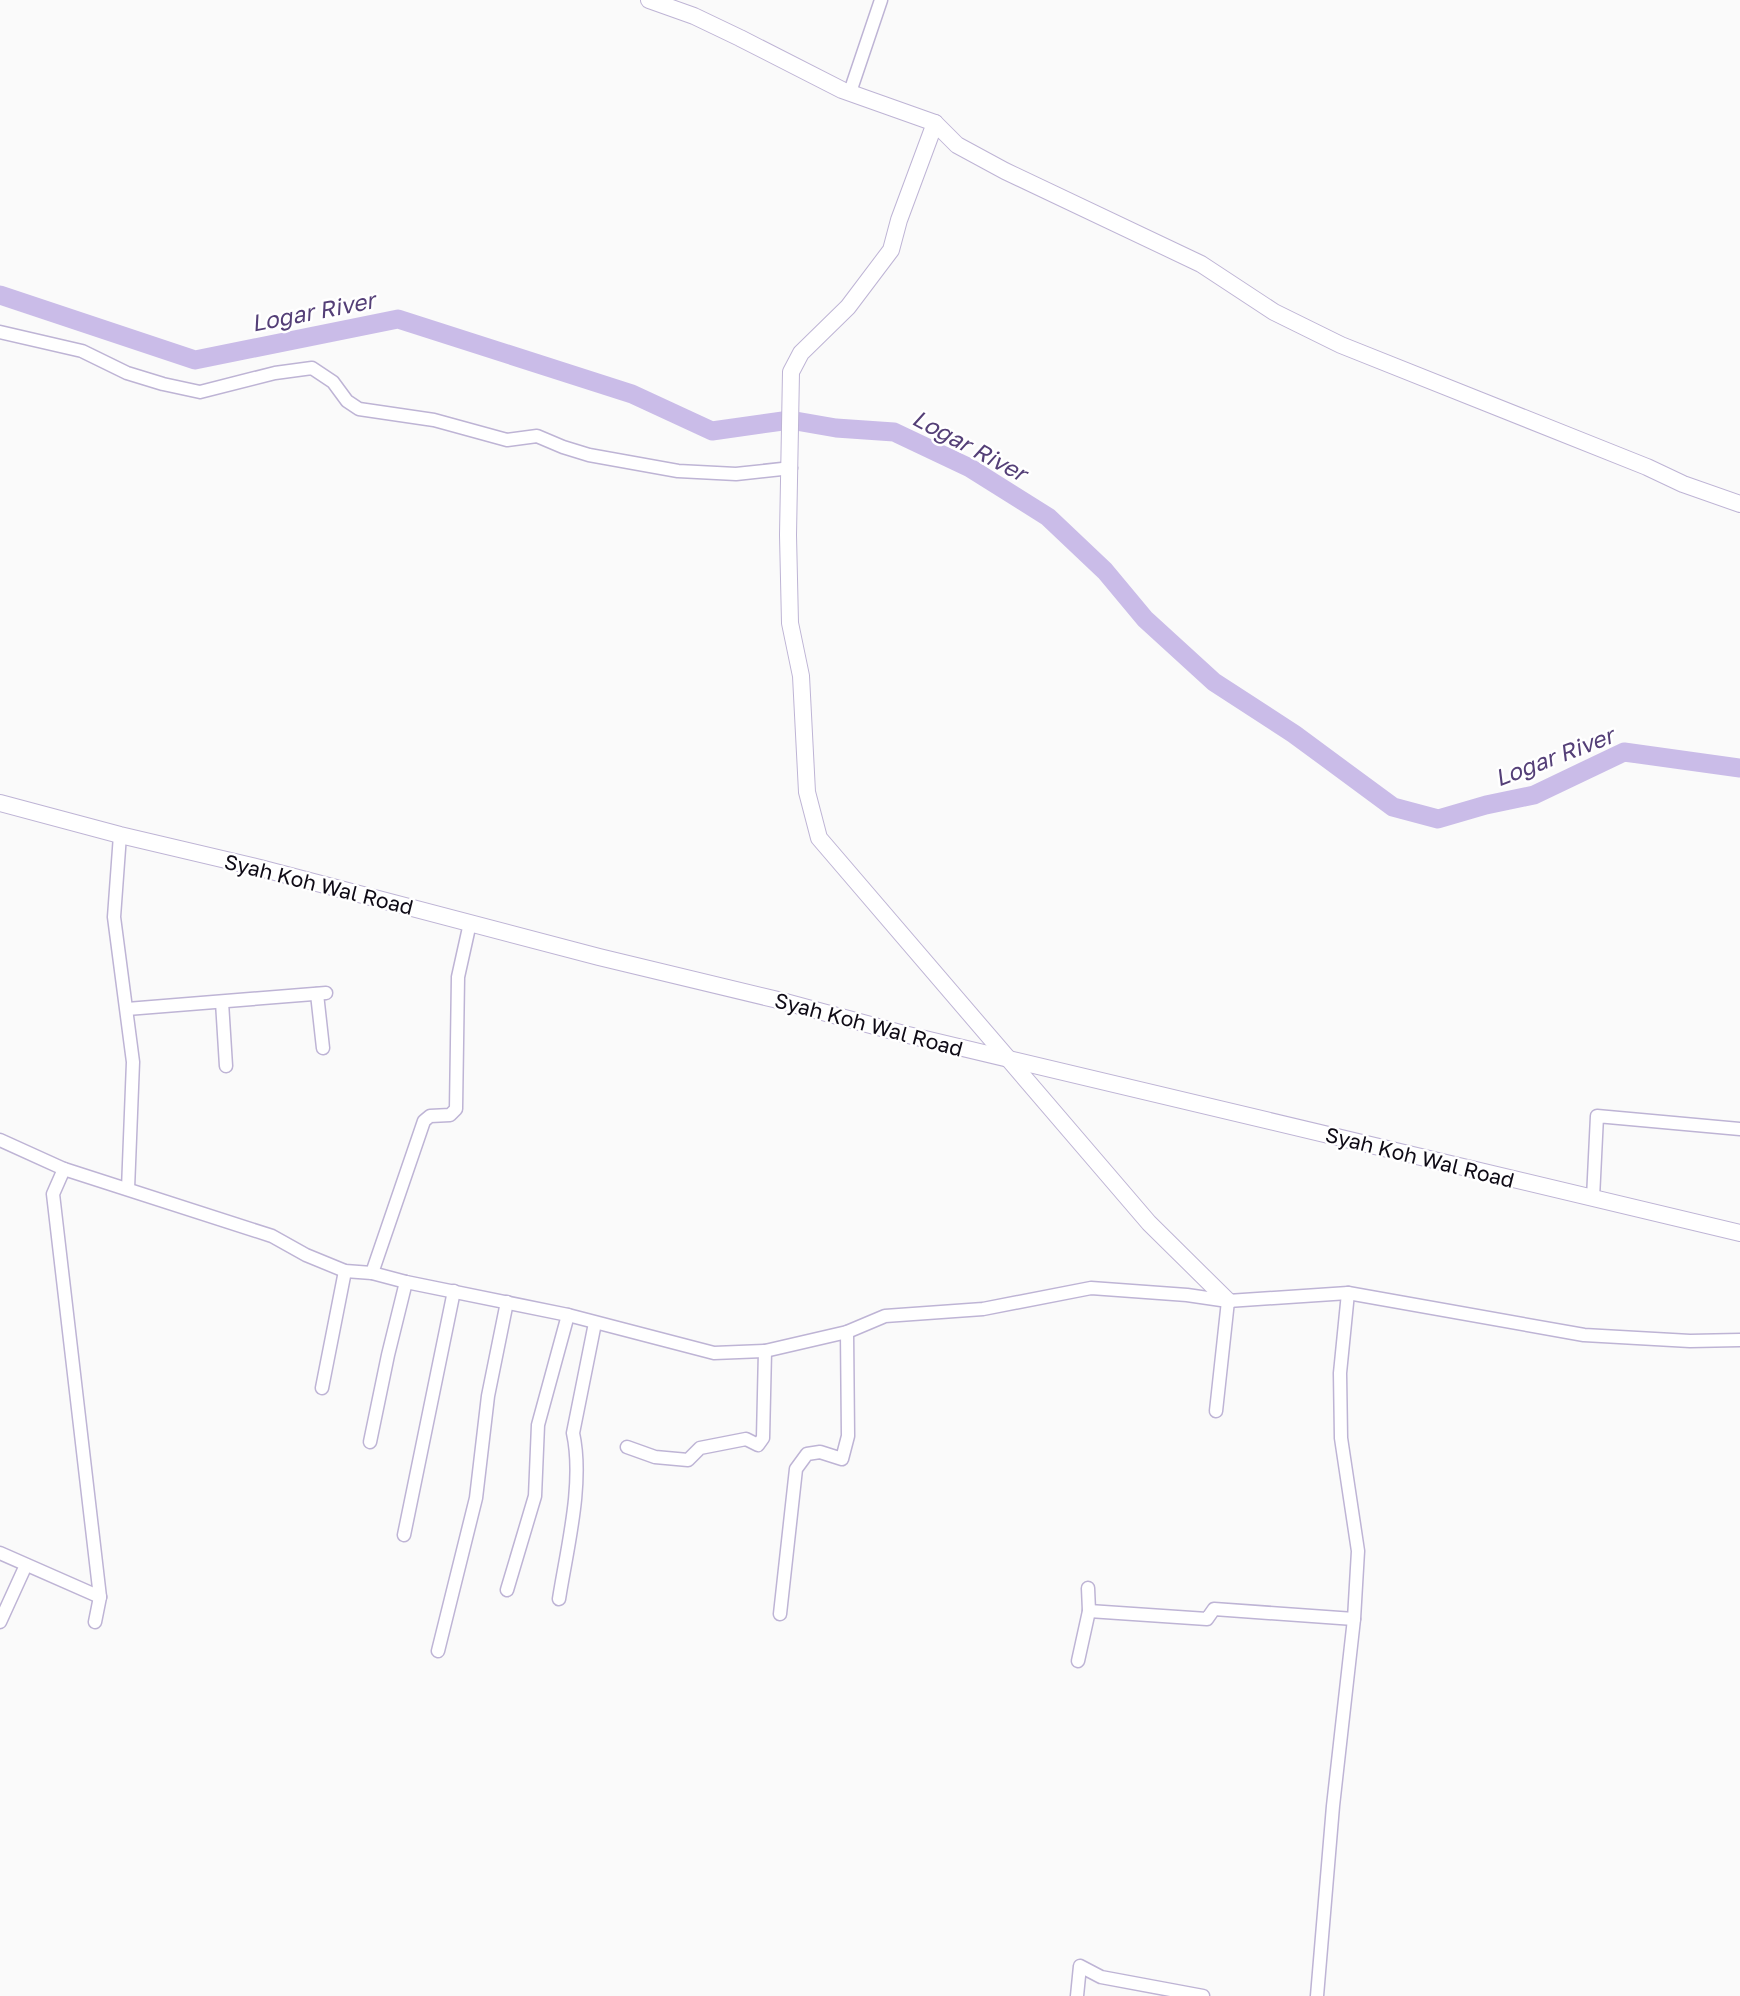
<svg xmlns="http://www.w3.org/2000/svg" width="1740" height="1996" font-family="'Golos Text',sans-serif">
<rect width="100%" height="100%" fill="#fafafa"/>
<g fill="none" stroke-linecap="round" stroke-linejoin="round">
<!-- river -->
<path stroke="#cabce8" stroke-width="19" d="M0 295 195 360 398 319 632 394 712 431 790 420 836 428 894 432 970 468 1048 517 1105 571 1145 619 1214 682 1294 734 1393 807 1438 819 1486 805 1534 795 1624 752 1740 768"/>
<!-- street casing -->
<g stroke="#beb4d5" stroke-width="15">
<g id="street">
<path d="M850 92 881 0"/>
<path d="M0 332 82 351 127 373 163 384 200 392 275 373 312 368 333 382 347 401 359 409 434 420 507 440 537 436 563 447 589 455 678 471 736 474 791 468"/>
<path d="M120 835 114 917 133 1062 128 1189"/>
<path d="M317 994 323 1048"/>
<path d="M222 1002 226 1066"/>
<path d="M127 1009 326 993"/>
<path d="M0 1140 64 1169"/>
<path d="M1593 1198 1597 1116 1740 1129"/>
<path d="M372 1273 424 1121 430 1116 450 1115 456 1109 458 977 470 923"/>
<path d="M322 1388 345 1271"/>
<path d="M1216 1411 1228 1301"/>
<path d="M370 1442 388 1355 406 1282"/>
<path d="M627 1447 655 1457 688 1460 700 1448 746 1439 758 1445 763 1438 765 1351"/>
<path d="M404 1535 454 1291"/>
<path d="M0 1553 100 1597"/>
<path d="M507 1590 535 1496 538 1425 568 1315"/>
<path d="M559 1599C567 1548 584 1483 573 1433L595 1323"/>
<path d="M1089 1611 1207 1619 1214 1609 1354 1619"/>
<path d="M780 1614 796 1469 807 1454 820 1452 842 1459 848 1436 847 1332"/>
<path d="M0 1622 26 1565"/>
<path d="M95 1622 100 1597 53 1194 64 1169 272 1236 306 1255 345 1271 372 1273 406 1282 568 1315 714 1353 765 1351 847 1332 885 1316 983 1309 1091 1288 1187 1295 1228 1301 1348 1293 1584 1335 1690 1341 1740 1340"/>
<path d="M438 1651 476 1498 488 1396 507 1302"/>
<path d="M1078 1661 1089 1611 1088 1588"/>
<path d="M1077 1996 1080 1966 1101 1977 1203 1996"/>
<path d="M1317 1996 1333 1806 1354 1619 1358 1551 1341 1438 1340 1373 1348 1293"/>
</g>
</g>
<!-- secondary casing -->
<g stroke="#beb4d5" stroke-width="18">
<g id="secondary">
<path d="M649 0 694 16 740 38 842 90 935 123 957 145 1005 171 1201 264 1274 312 1341 345 1647 467 1683 484 1740 504"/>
<path d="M935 123 899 220 891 250 848 307 801 353 791 372 788 535 790 623 801 676 807 792 819 838 1149 1223 1228 1301"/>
<path d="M0 803 120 835 260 868 599 957 778 1000 904 1034 1740 1233"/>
</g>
</g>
<!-- street -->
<use href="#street" stroke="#fff" stroke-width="12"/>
<!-- secondary -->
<use href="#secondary" stroke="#fff" stroke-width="16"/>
</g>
<g text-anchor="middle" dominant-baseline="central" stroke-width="5" stroke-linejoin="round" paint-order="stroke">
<!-- street labels -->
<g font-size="21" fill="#0f0b16" stroke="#fff">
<text transform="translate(319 884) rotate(14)">Syah Koh Wal Road</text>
<text transform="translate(869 1024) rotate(15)">Syah Koh Wal Road</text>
<text transform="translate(1420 1157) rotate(14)">Syah Koh Wal Road</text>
</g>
<!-- water labels -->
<g font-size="23" font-style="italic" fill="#543f77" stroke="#fff">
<text transform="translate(313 311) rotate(-11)">Logar River</text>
<text transform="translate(970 445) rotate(28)">Logar River</text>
<text transform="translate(1554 756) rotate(-21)">Logar River</text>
</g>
</g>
</svg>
